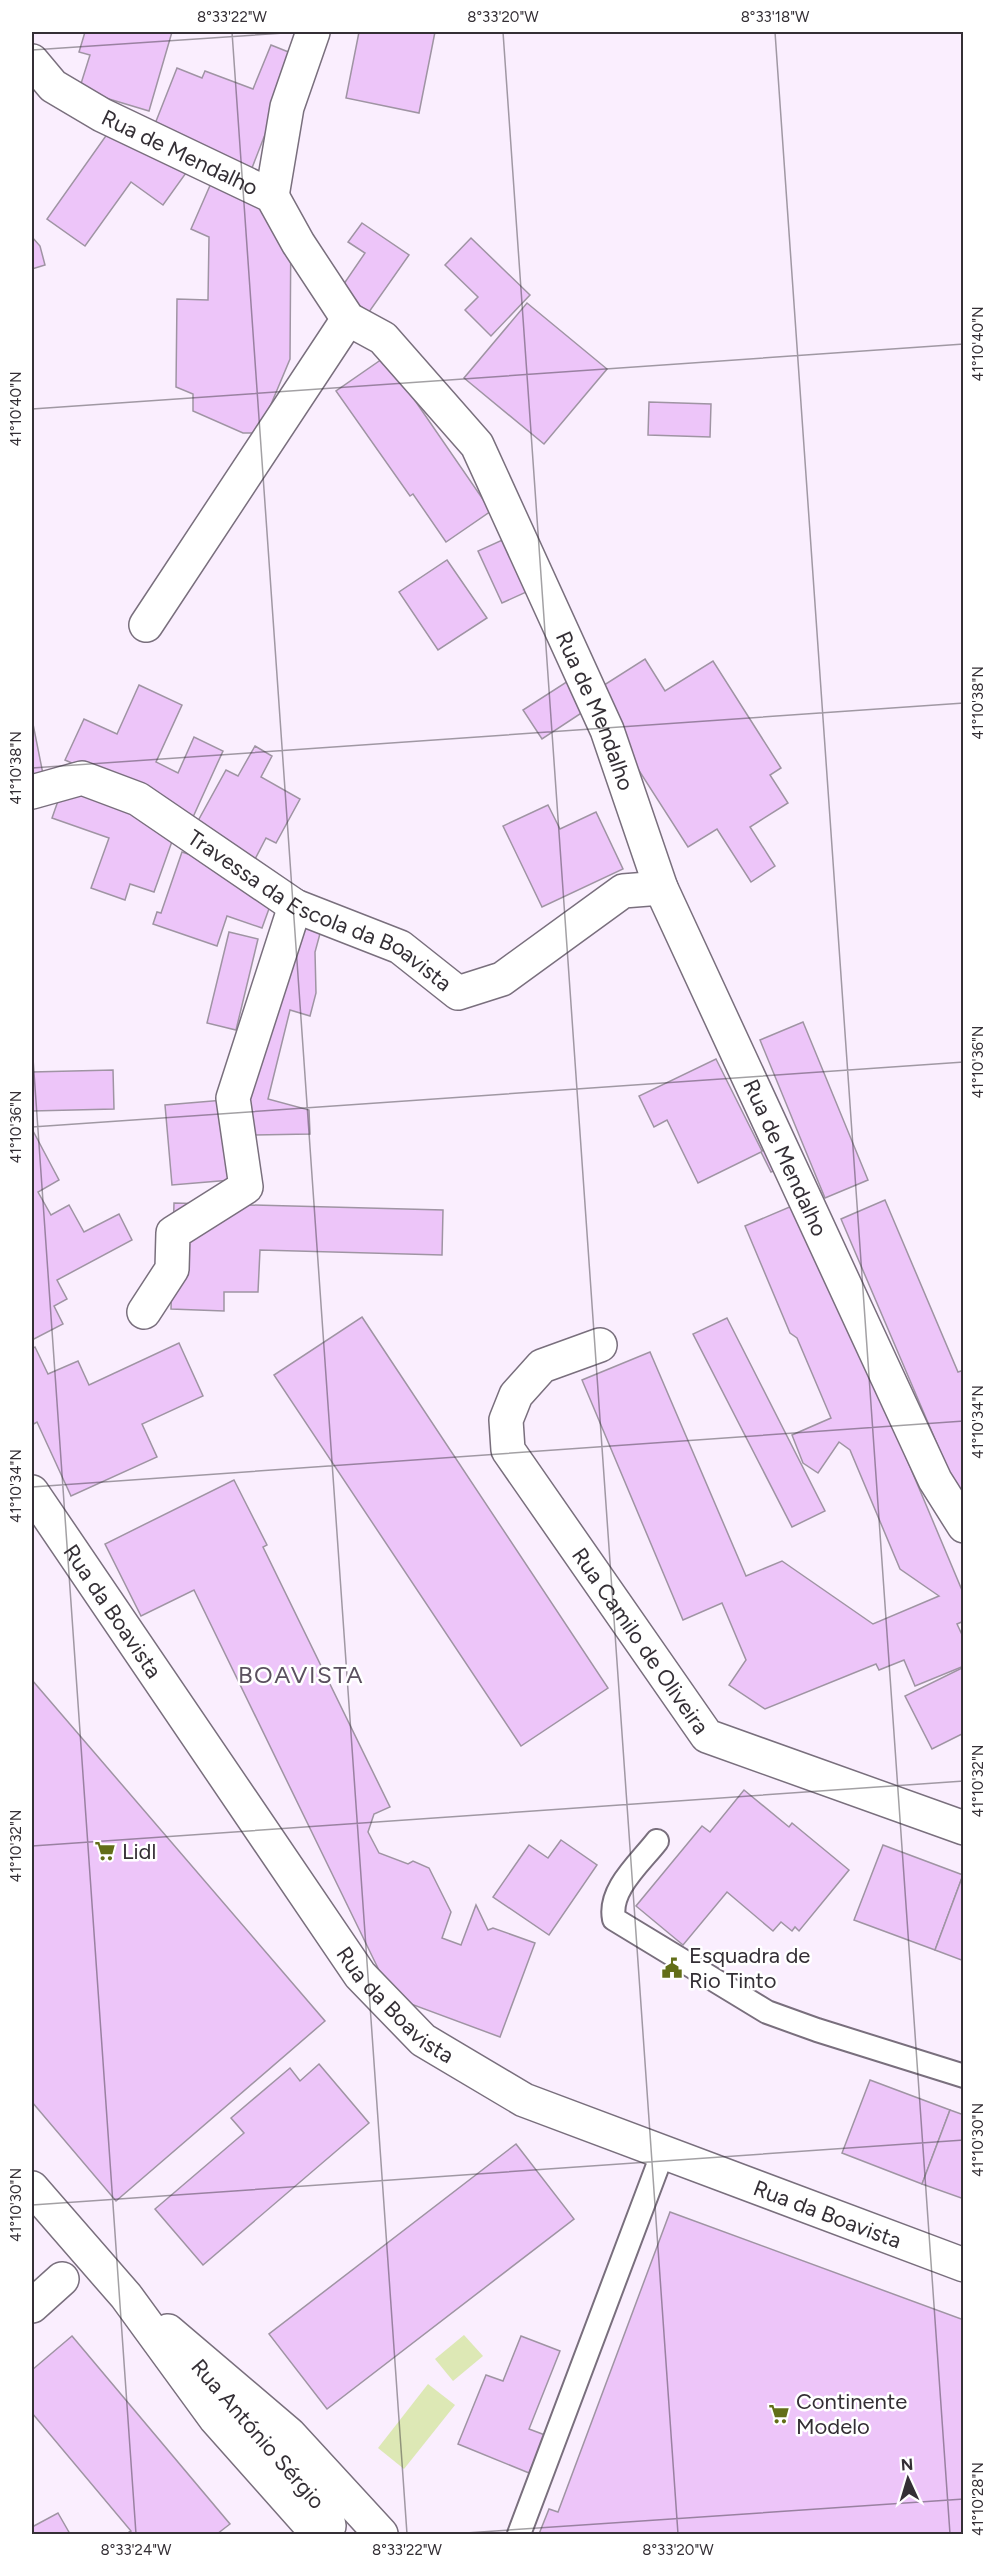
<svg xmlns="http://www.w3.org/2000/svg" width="995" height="2566" font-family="Figtree,sans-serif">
<rect width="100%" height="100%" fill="#faeefe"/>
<!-- green -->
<g fill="#dde8b5">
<path d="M464 2335 483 2356 453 2381 435 2359Z"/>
<path d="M428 2384 455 2405 404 2469 378 2448Z"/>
</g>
<!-- building -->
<g fill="#edc5f9" stroke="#9f94a3" stroke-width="1.5">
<path d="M85 32H172L149 111 79 90 90 55 79 52Z"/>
<path d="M359 32H435L419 113 346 98Z"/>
<path d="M271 45 296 55 250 173 151 134 177 68 202 78 205 71 253 89Z"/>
<path d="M115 123 186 173 163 205 131 182 85 246 47 219Z"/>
<path d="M212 181 291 215 290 359 259 433H243L193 411V394L176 387 177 299 208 300 209 237 191 229Z"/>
<path d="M362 223 409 255 369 312 339 291 365 253 348 242Z"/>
<path d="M32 237 40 246 45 265 32 269Z"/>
<path d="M471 238 530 295 491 336 465 310 478 297 445 265Z"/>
<path d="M527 303 607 369 544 444 464 378Z"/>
<path d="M385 357 491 511 446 542 413 494 410 496 336 391Z"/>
<path d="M649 402 711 404 710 437 648 435Z"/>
<path d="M509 537 533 589 502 603 478 551Z"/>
<path d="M447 560 487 618 438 650 399 592Z"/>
<path d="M645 659 665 691 713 661 781 768 770 775 788 803 750 827 775 866 751 882 717 829 688 847 590 694Z"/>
<path d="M568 681 586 710 542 739 523 710Z"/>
<path d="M139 685 182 705 156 762 178 773 194 737 223 751 193 817 65 760 84 719 117 734Z"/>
<path d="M32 719 44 779 32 781Z"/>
<path d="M255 746 272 756 261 777 300 799 276 843 266 838 253 863 193 830 226 770 238 776Z"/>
<path d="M66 778 180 819 154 892 130 884 125 900 91 888 109 838 52 818Z"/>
<path d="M548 805 560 829 596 812 623 869 542 907 503 826Z"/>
<path d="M182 852 278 884 262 928 227 916 217 946 153 924 157 912 161 913Z"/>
<path d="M286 921 321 930 315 952 316 993 310 1016 290 1010 268 1099 309 1110 310 1134 251 1135 235 1088Z"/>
<path d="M229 932 258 939 236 1030 207 1023Z"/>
<path d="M803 1022 868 1180 825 1198 760 1040Z"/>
<path d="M716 1059 762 1151 765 1150 776 1170 771 1172 761 1152 698 1183 667 1120 654 1127 639 1096Z"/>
<path d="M113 1070 114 1109 32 1111V1072Z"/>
<path d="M224 1100 231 1180 172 1185 165 1105Z"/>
<path d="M32 1129 59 1180 38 1192 51 1215 69 1205 84 1232 119 1214 132 1240 57 1280 67 1299 54 1306 63 1324 32 1340Z"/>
<path d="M885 1200 958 1372 964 1370V1507L841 1219Z"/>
<path d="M174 1203 443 1210 442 1255 260 1250 258 1292H224V1311L171 1309Z"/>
<path d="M799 1203 964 1595V1621L957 1624 964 1639V1666L915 1686 904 1660 879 1670 876 1664 765 1709 729 1685 746 1660 722 1603 683 1620 582 1380 650 1352 746 1576 782 1561 873 1624 939 1596 900 1569 850 1450 839 1442 818 1473 803 1463 792 1435 831 1418 797 1338 790 1333 745 1226Z"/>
<path d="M362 1317 608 1688 521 1746 274 1375Z"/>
<path d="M727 1318 825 1511 792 1527 693 1334Z"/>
<path d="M179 1343 203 1396 142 1424 157 1457 71 1496 37 1422 32 1425V1349L35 1347 48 1374 78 1361 89 1385Z"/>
<path d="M234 1480 267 1545 263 1547 390 1807 374 1814 368 1832 379 1853 408 1864 413 1861 429 1868 451 1912 442 1938 461 1945 476 1905 488 1930 493 1928 535 1943 500 2037 392 1997 194 1590 141 1616 105 1544Z"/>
<path d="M964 1667V1733L932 1749 905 1696Z"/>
<path d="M32 1680 325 2021 116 2201 32 2102Z"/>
<path d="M744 1790 789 1827 792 1823 849 1870 799 1931 795 1927 792 1931 781 1922 773 1931 727 1892 683 1945 636 1906 702 1826 710 1832Z"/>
<path d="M561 1840 597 1865 549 1935 493 1897 529 1845 548 1858Z"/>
<path d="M883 1845 963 1875 935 1950 854 1920Z"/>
<path d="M963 1875H964V1961L935 1950Z"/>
<path d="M319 2064 369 2123 203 2265 155 2209 244 2133 231 2118 290 2068 300 2081Z"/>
<path d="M870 2080 950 2110 922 2184 842 2153Z"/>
<path d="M950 2110 964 2115V2199L922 2184Z"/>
<path d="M516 2144 574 2219 327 2409 269 2334Z"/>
<path d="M670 2212 964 2320V2534H539L549 2509 558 2512Z"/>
<path d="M72 2336 230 2524 217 2534H126L131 2531 32 2413V2370Z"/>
<path d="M521 2336 560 2351 529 2429 545 2435 529 2473 458 2444 486 2375 503 2381Z"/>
<path d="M58 2513 70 2534H32V2527Z"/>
</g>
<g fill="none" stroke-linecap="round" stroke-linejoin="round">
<!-- lane casing -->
<g stroke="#796f7d" stroke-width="26">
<g id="lane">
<path d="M657 1841C640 1863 608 1890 614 1919L767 2012 817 2030 964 2076"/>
<path d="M519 2534 663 2152"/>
</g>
</g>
<!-- street casing -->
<g stroke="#796f7d" stroke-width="36">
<g id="street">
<path id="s1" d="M32 61 53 86 102 115 272 196 298 243 348 319 383 338 477 445 607 730 661 888 935 1480 964 1526"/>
<path d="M272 196 287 107 313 32"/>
<path d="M146 625 348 319"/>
<path id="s2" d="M32 792 82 778 138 799 295 906 400 947 458 993 502 979 623 891 661 888"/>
<path d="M144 1312 172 1269 173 1233 246 1187 233 1098 295 906"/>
<path id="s3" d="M600 1345 542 1366 516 1395 506 1420 508 1450 707 1736 964 1828"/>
<path id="s4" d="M32 1492 360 1975 423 2040 524 2100 964 2265"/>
<path d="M32 2306 62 2279"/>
<path d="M218 2386 326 2511 329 2526 325 2534"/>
</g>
</g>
<!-- secondary casing -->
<g stroke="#796f7d" stroke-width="36">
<g id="secondary">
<path d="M32 2188 126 2296 215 2418 318 2534"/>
<path d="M168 2331 289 2434 381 2534"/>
</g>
</g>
<!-- lane -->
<use href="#lane" stroke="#fff" stroke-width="22"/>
<!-- street -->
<use href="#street" stroke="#fff" stroke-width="33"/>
<!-- secondary -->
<use href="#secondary" stroke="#fff" stroke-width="33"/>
</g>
<!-- ticks -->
<path fill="none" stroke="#342f35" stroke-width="1.5" stroke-opacity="0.45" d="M232 32 407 2534M503 32 678 2534M775 32 950 2534M32 50 299 32M32 409 964 344M32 768 964 703M32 1044 136 2534M32 1127 964 1062M32 1487 964 1421M32 1846 964 1781M32 2205 964 2140M451 2534 964 2499"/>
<!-- icons -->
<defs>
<g id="supermarket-bare" transform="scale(1.62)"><path d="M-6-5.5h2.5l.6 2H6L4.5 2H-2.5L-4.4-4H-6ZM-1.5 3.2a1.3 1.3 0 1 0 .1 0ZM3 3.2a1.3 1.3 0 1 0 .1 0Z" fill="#626e18" stroke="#fff" stroke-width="2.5" paint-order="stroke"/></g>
<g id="civic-bare" transform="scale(1.62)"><path d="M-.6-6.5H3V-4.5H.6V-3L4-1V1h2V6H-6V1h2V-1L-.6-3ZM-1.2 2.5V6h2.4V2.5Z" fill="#626e18" stroke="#fff" stroke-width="2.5" paint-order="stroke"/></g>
</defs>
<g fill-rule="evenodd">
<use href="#supermarket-bare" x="105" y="1851"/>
<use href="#civic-bare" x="672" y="1968"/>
<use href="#supermarket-bare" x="779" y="2414"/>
</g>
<g text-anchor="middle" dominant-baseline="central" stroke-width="5" stroke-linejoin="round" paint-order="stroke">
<!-- street labels -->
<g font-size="22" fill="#342f35" stroke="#fff">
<text stroke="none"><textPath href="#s1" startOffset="176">Rua de Mendalho</textPath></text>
<text stroke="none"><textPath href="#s1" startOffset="896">Rua de Mendalho</textPath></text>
<text stroke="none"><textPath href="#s2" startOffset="326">Travessa da Escola da Boavista</textPath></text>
<text stroke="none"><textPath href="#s1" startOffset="1382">Rua de Mendalho</textPath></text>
<text stroke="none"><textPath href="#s4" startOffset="144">Rua da Boavista</textPath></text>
<text stroke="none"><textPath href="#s3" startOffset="390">Rua Camilo de Oliveira</textPath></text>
<text stroke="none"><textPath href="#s4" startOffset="630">Rua da Boavista</textPath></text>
<text stroke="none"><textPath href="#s4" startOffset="1116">Rua da Boavista</textPath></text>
<text transform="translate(258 2434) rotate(49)">Rua António Sérgio</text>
</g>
<!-- poi labels -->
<g font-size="22" fill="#342f35" stroke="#fff" text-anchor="start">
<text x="122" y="1851">Lidl</text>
<text x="689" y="1955">Esquadra de<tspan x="689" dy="25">Rio Tinto</tspan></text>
<text x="796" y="2401">Continente<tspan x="796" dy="25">Modelo</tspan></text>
</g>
<!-- neighbourhood labels -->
<g font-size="24" letter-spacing="1.5" fill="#5b515f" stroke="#fff">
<text x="301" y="1674">BOAVISTA</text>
</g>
</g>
<!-- border -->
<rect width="995" height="2566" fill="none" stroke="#ffffff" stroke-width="66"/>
<!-- north arrow -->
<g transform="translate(908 2479) rotate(356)" stroke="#ffffff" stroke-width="4.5" paint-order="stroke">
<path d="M0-4.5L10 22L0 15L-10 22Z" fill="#342f35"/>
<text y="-9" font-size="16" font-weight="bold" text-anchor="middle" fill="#342f35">N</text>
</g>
<rect x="33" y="33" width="929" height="2500" fill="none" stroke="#342f35" stroke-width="2"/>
<g font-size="15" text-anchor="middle" fill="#342f35">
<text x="232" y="22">8°33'22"W</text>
<text x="503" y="22">8°33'20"W</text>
<text x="775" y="22">8°33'18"W</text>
<text transform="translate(978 344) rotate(-90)" y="5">41°10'40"N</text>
<text transform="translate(16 409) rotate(-90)" y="5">41°10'40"N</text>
<text transform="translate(978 703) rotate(-90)" y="5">41°10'38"N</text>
<text transform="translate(16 768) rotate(-90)" y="5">41°10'38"N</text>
<text transform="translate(978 1062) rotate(-90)" y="5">41°10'36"N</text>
<text transform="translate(16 1127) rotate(-90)" y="5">41°10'36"N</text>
<text transform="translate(978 1422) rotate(-90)" y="5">41°10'34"N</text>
<text transform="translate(16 1486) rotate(-90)" y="5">41°10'34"N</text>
<text transform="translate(978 1781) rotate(-90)" y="5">41°10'32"N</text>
<text transform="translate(16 1846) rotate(-90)" y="5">41°10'32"N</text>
<text transform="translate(978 2140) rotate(-90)" y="5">41°10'30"N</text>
<text transform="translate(16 2205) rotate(-90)" y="5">41°10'30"N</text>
<text transform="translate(978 2499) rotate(-90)" y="5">41°10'28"N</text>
<text x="136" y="2555">8°33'24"W</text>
<text x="407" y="2555">8°33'22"W</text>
<text x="678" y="2555">8°33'20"W</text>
</g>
</svg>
